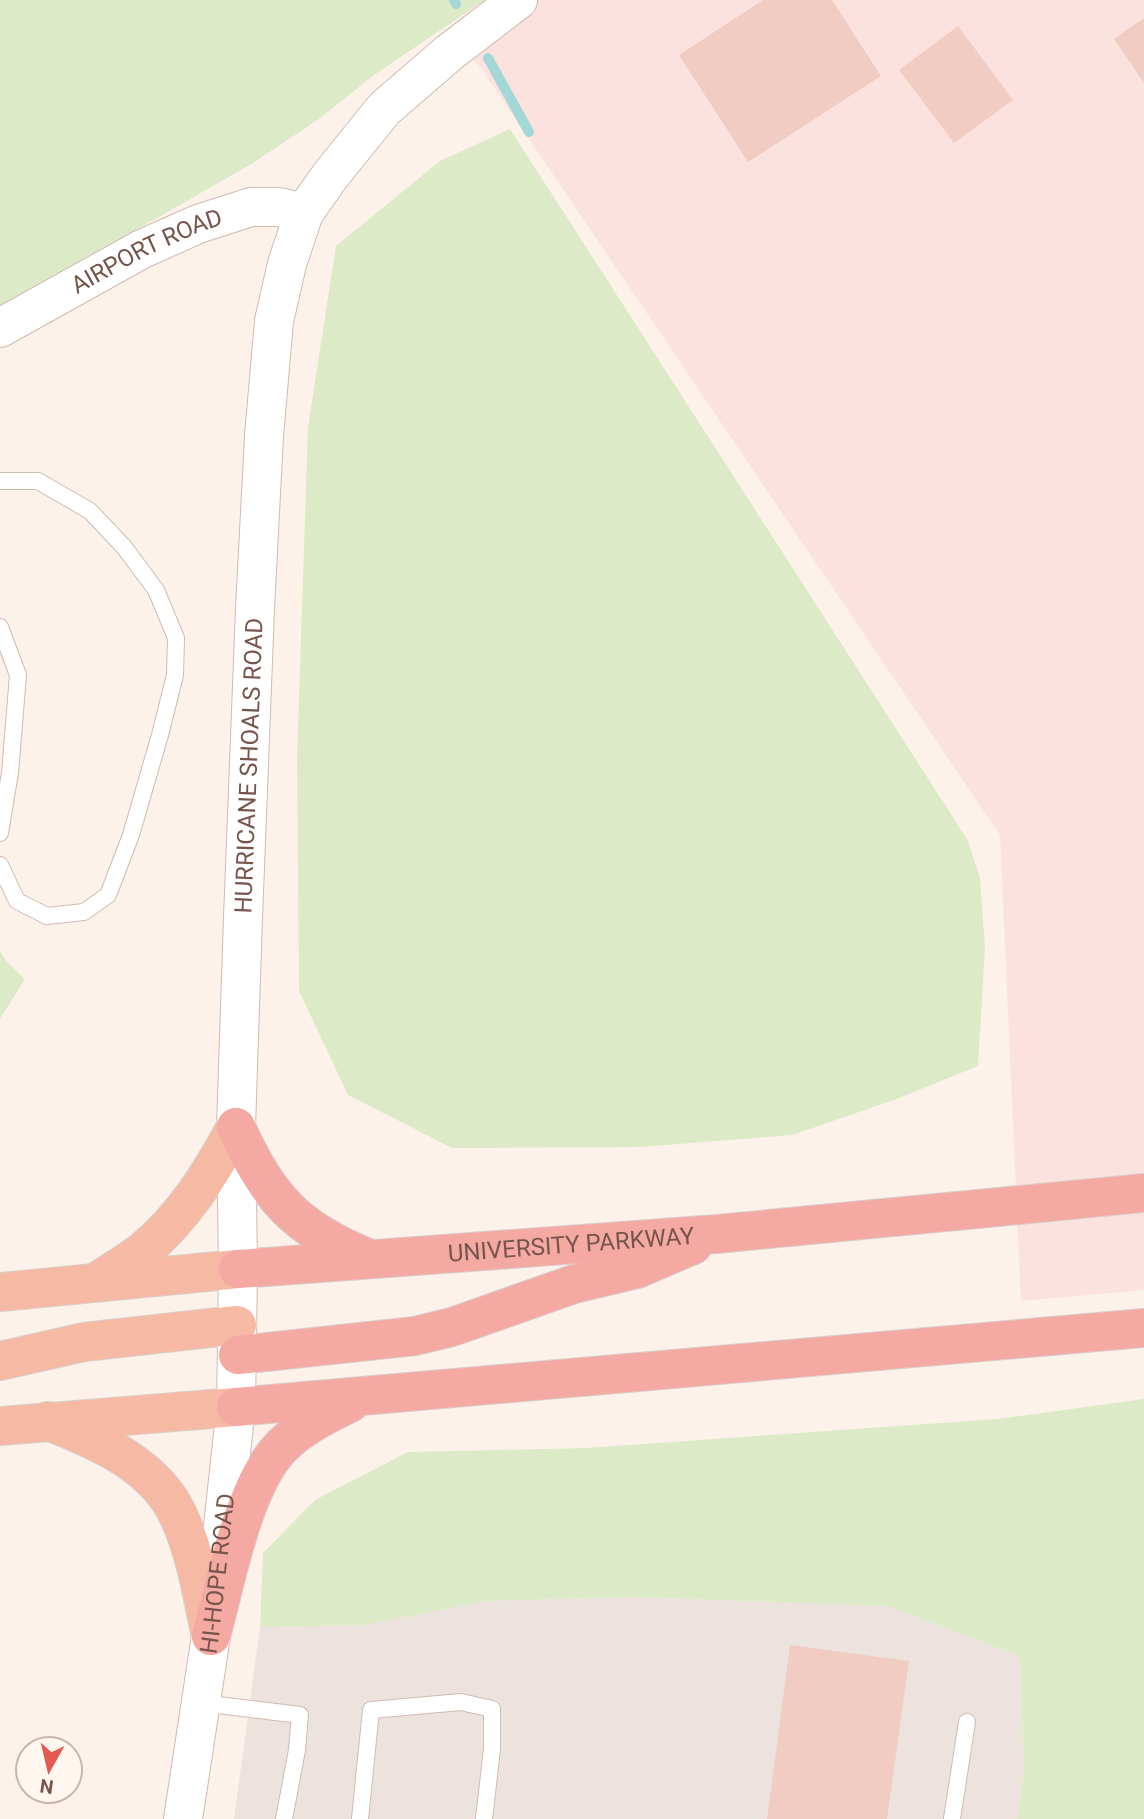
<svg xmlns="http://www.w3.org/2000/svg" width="1144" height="1819" font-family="Roboto,sans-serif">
<rect width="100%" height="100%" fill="#fcf2ea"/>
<!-- commercial -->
<path fill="#fce2de" d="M517 0H1144V1290L1021 1301 1000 835 481 68 460 44Z"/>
<!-- industrial -->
<path fill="#ece3df" d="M632 1597 888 1606 1020 1656 1024 1772 1017 1819H234L260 1627 364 1625 487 1601Z"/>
<!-- green -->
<g fill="#dceac8">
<path d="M0 0H485L374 75 319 119 253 163 0 308Z"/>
<path d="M510 129 967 839 980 878 985 946 978 1066 894 1100 792 1135 641 1147 452 1148 348 1095 299 991 297 758 308 427 336 246 440 161Z"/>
<path d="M0 951 7 962 25 979 0 1019Z"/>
<path d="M1144 1399V1819H1017L1024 1772 1020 1656 888 1606 632 1597 487 1601 364 1625 260 1627 263 1553 315 1500 408 1452 586 1448 998 1419Z"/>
</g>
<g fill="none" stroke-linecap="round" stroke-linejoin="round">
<!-- stream -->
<g stroke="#a4d8d7" stroke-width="10">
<path d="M454 0 456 4"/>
<path d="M488 58 529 132"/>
</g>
</g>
<!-- building -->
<g fill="#f1ccc2">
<path d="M763 0H832L881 76 748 162 679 55Z"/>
<path d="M1144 18V83L1114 39Z"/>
<path d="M958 26 1013 100 954 143 899 70Z"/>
<path d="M790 1645 909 1661 887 1819H767Z"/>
</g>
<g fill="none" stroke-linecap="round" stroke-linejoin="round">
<!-- service casing -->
<g stroke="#d1bab2" stroke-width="18">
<g id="service">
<path d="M0 481H38L90 511 124 547 156 590 176 638 175 675 160 735 131 835 108 895 84 912 47 916 17 901 0 865"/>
<path d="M0 627 18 675 10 773 0 833"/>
<path d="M201 1703 300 1715 297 1750 284 1819"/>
<path d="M360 1819 371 1710 461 1702 492 1709V1749L484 1819"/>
<path d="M952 1819 967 1722"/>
</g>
</g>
<!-- tertiary casing -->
<g stroke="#d1bab2" stroke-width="40">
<g id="tertiary">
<path id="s1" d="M0 328 142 249 198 224 251 207H279L304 213"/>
<path id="s2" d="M183 1819 211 1636 236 1407 238 1269 236 1127 243 918 255 609 264 436 274 321 287 264 304 213 330 176 384 109 450 52 518 0"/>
</g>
</g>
<!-- trunk casing -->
<g stroke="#d9cfcd" stroke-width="40">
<g id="trunk">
<path d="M98 1281C113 1271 129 1262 143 1251 184 1217 211 1173 236 1127"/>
<path d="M0 1292 238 1269"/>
<path d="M0 1361 84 1342 237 1325"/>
<path d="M48 1421C97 1440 156 1465 179 1517 196 1554 202 1596 211 1636"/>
<path d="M0 1426 236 1407"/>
</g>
</g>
<!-- motorway casing -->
<g stroke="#d9cfcd" stroke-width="40">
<g id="motorway">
<path d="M236 1127C269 1199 295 1228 368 1258"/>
<path id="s3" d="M238 1269 717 1234 1144 1193"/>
<path d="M238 1355 415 1336 452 1327 574 1284 637 1269 693 1245"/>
<path d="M236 1407 1144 1328"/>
<path d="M211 1636C226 1582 243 1485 282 1446 301 1427 326 1415 350 1403"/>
</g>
</g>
<!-- service -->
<use href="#service" stroke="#fff" stroke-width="16"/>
<!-- tertiary -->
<use href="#tertiary" stroke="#fff" stroke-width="38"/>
<!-- trunk -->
<use href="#trunk" stroke="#f6baa4" stroke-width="38"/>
<!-- motorway -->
<use href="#motorway" stroke="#f4aaa3" stroke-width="38"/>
</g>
<g text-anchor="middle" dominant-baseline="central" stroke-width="6" stroke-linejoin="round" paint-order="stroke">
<!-- street labels -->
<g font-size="24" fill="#77554d" stroke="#fff7f0">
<text stroke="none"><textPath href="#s1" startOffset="166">AIRPORT ROAD</textPath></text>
<text stroke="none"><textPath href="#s2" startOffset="1057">HURRICANE SHOALS ROAD</textPath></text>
<text stroke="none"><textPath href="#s3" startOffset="334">UNIVERSITY PARKWAY</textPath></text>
<text stroke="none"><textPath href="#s2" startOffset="248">HI-HOPE ROAD</textPath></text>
</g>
</g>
<!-- north arrow -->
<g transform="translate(49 1770) rotate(188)"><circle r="33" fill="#fff7f0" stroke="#c9b6af" stroke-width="2"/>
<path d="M0-5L12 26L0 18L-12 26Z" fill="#e35a53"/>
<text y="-10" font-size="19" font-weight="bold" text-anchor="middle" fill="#77554d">N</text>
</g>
</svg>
